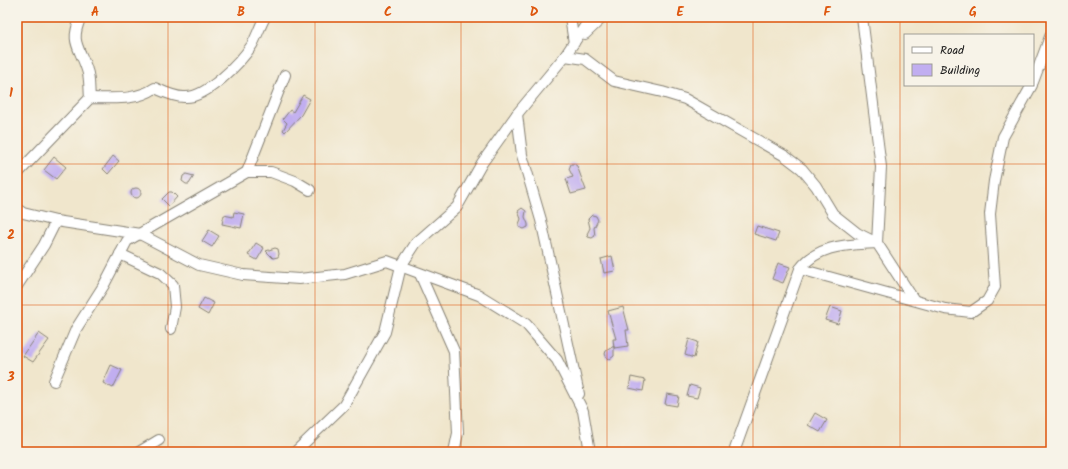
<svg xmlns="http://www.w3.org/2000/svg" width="1068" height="469" font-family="Kalam,sans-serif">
<rect width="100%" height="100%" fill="#f7f3e8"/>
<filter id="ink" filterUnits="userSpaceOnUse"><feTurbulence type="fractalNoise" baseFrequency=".025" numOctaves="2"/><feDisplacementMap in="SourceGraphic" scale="8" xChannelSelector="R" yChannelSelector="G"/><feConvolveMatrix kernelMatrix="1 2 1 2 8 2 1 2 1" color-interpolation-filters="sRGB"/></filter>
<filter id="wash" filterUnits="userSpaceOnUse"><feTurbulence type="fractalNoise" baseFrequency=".012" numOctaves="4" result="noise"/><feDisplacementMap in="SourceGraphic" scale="16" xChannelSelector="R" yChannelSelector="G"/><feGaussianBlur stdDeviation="0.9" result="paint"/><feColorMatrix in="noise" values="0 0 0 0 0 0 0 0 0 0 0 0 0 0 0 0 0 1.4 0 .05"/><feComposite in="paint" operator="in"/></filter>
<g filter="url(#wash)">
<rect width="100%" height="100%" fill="#f0e6cc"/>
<g id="blocks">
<!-- building -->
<g fill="#c1aef0">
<path d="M303 95 310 99 301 115 285 132 283 130 287 123 283 119 290 110 293 112Z"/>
<path d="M113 156 119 161 108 174 103 169Z"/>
<path d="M54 157 66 167 56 179 44 170Z"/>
<path d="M571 164H574L577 166 586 190 571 194 566 179 573 177 569 169Z"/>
<path d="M186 174 194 176 189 184H186L182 181 183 176Z"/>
<circle cx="136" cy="193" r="5"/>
<path d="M169 192H172L177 197 169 206 162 199Z"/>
<path d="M522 208 526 211 525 217 528 224V227L524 229 519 227V224L521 219 518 211Z"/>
<path d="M234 212 244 214 241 228 222 224 224 215 233 217Z"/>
<path d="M592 215 596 216 598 220 594 228 595 236 592 238 588 237 587 234 590 228 588 219Z"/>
<path d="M757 226 779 233 776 241 754 234Z"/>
<path d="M209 230 219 236 212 247 202 241Z"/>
<path d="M256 243 264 248 257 260 248 255Z"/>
<path d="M275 248 278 249 279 254 278 257 273 258 266 251Z"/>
<path d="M612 256 615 271 604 273 601 259Z"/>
<path d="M778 263 790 267 783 283 772 279Z"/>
<path d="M204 298 214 303 208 315 198 309Z"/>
<path d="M623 307 629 330H626L628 346 614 348 613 339H616L608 311Z"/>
<path d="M830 307 842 311 838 324 825 320Z"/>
<path d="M39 333 49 340 33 362 23 356Z"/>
<path d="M689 339 698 342 694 358 685 355Z"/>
<path d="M614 346V356L610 359 607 358 605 354 606 351Z"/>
<path d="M111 365 122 370 113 388 103 383Z"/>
<path d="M631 377 645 380 643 391 629 388Z"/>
<path d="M690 385 700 388 697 398 687 396Z"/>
<path d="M667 394 679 396 677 406 665 404Z"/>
<path d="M815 413 827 420 820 432 808 425Z"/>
</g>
</g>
</g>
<g filter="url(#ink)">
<use href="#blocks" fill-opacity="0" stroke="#868174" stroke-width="1"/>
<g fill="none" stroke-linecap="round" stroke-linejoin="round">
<!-- street casing -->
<g stroke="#868174" stroke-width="12">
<g id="street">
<path d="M81 17C69 43 80 47 87 70 90 78 89 89 90 98"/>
<path d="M570 17 574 43"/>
<path d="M585 34 603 17"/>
<path d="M565 56 591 17"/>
<path d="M1033 82 1051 34"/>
<path d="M517 114 522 155 541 220 579 394"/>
<path d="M247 172 285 75"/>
<path d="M17 174 90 98C113 98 136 101 155 88 164 92 174 97 184 97 206 99 241 62 252 45 257 36 260 26 265 17"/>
<path d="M17 209 23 213 56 221 140 234 199 265 243 275 299 279 345 274 387 261 479 295 526 324 557 360 583 411 590 452"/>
<path d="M120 254 160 273 173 285 175 307 171 329"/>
<path d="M800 269 945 309 971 312 987 301 995 287 990 214 994 181 1003 137 1032 85"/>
<path d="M420 274 454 351 458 433 454 452"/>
<path d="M17 286 44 245 56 221"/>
<path d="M54 381 76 329 104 285 127 241 247 172H271L295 181 310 190"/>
<path d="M139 452 159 440"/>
<path d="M295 452 344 405 385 332 401 266 416 243 457 207 482 163 517 114 565 56 585 59 614 81 662 92 685 99 785 156 802 169 816 186 833 214 857 233 877 243 881 167 862 17"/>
<path d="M734 452 800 269C818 244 848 245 877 243L914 300"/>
</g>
</g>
<!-- street -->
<use href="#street" stroke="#fff" stroke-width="10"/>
</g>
</g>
<!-- grid -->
<path fill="none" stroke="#de560d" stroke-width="1" stroke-opacity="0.55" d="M168 17V452M315 17V452M461 17V452M607 17V452M753 17V452M900 17V452M17 164H1051M17 305H1051"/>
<!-- margin -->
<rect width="1068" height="469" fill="none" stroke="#f7f3e8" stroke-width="44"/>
<!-- legend -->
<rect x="904" y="34" width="130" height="52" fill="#f7f3e8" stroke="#9f9d96"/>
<rect x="912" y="47" width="20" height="6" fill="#ffffff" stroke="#9f9d96"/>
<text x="940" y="54" font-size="12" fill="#1c1c1c">Road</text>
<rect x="912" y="64" width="20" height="12" fill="#c1aef0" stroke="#9f9d96"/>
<text x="940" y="74" font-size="12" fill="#1c1c1c">Building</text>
<rect x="22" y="22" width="1024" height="425" fill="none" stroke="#de560d" stroke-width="1.5"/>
<g font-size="13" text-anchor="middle" font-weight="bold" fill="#de560d">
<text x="95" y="16">A</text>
<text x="241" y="16">B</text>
<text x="388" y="16">C</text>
<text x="534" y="16">D</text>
<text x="680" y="16">E</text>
<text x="827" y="16">F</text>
<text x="973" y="16">G</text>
<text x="11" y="97">1</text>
<text x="11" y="239">2</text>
<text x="11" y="381">3</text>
</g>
</svg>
